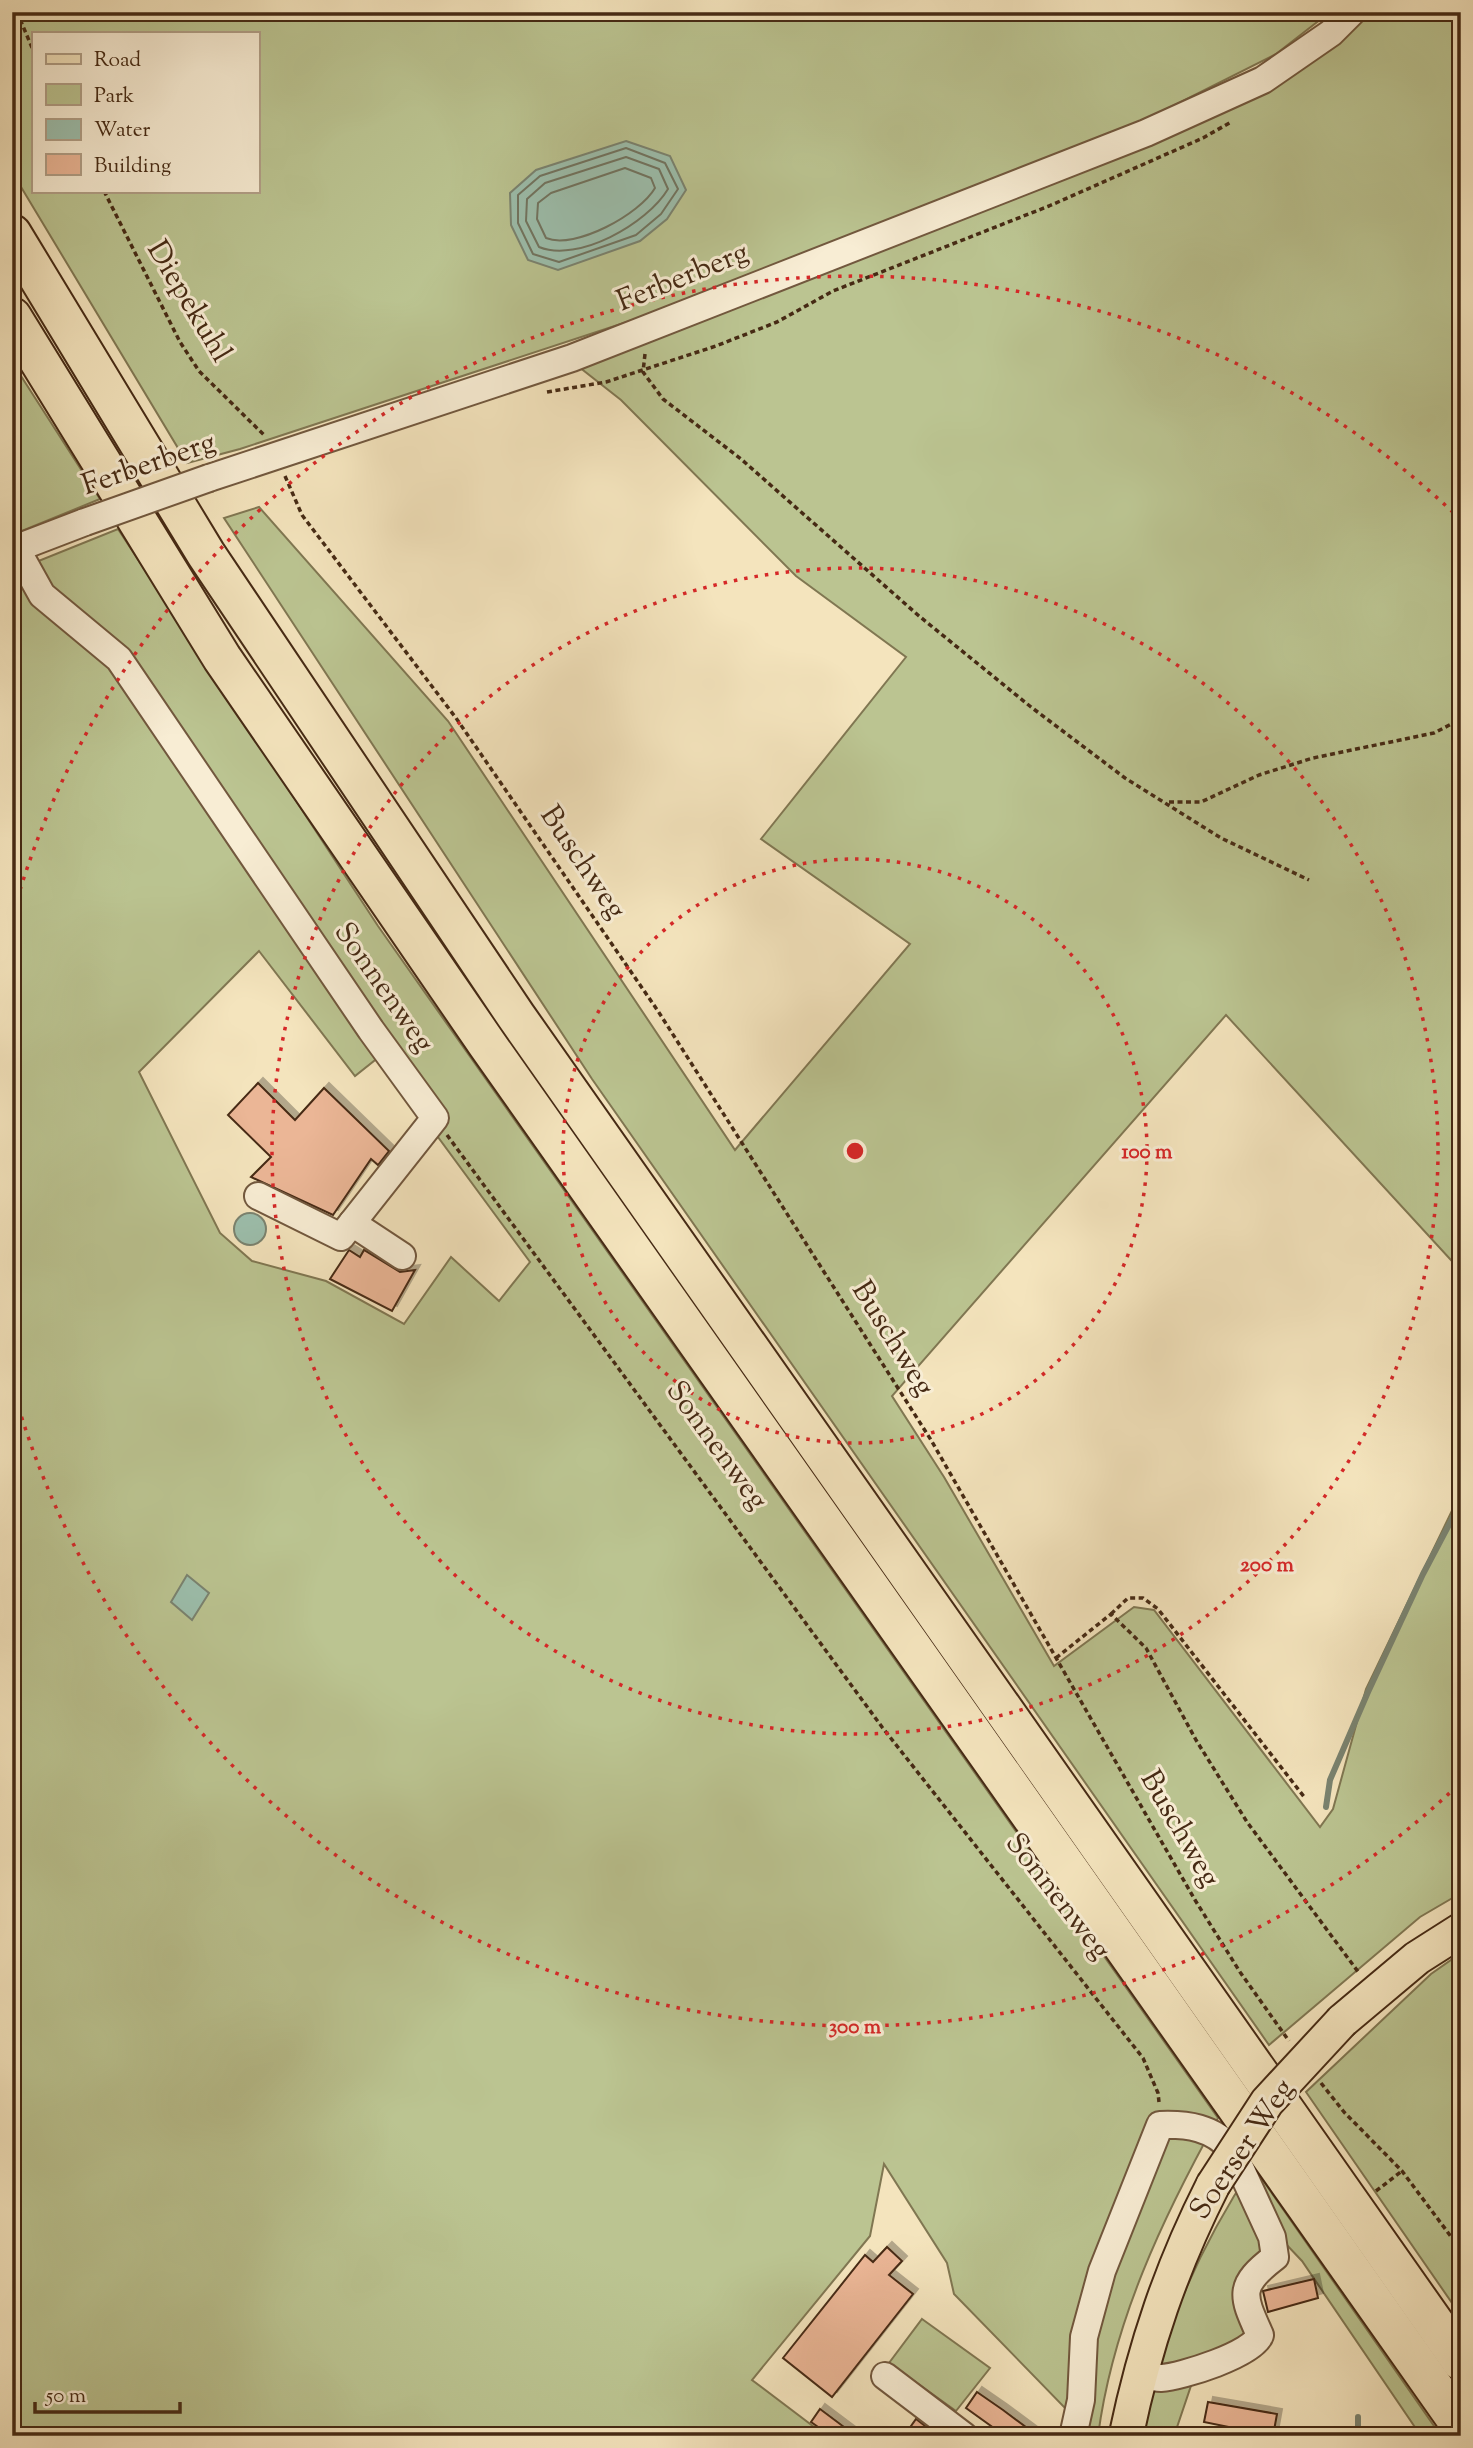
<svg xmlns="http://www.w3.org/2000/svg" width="1473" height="2448" font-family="'Sorts Mill Goudy',serif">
<defs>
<filter id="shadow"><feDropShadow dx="5" dy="-5" stdDeviation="0" flood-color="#0004"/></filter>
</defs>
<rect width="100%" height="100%" fill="#f4e4bd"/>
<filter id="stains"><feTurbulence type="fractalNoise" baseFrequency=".00286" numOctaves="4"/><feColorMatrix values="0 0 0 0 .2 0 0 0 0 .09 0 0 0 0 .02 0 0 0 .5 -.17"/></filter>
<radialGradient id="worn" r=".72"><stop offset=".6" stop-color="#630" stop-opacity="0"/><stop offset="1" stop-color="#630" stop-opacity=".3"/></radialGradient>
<!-- green -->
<g fill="#bbc491" stroke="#807752" stroke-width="2" fill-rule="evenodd">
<path d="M12 12H1330L1276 54 1153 116 924 208 636 319 240 449 187 463 12 172ZM33 33H257V191H33Z"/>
<path d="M1362 12H1461V1271L1226 1015 892 1396 944 1477 1054 1666 1134 1607 1154 1610 1320 1827 1333 1809 1366 1689 1461 1492V1893L1420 1917 1269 2045 592 1079 224 518 259 507 448 721 735 1150 910 944 761 839 906 657 796 576 621 400 574 363 1268 86Z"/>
<path d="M12 362 100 499 12 535Z"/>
<path d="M118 529 378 926 1218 2118C1163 2217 1113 2322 1098 2436H1062L1068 2411 954 2294 947 2263 884 2164 870 2236 752 2380 826 2436H12V571L30 598 56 624 114 666 126 652 67 611 36 562ZM259 951 355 1076 379 1057 530 1262 499 1301 451 1257 404 1324 326 1281 252 1261 220 1233 139 1072Z"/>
<path d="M1461 1953V2316L1306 2092 1431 1974Z"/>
<path d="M1253 2166 1441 2436H1421L1302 2261 1285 2243 1262 2257 1254 2335 1194 2377 1174 2436H1142C1158 2338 1199 2248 1253 2166Z"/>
<path d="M922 2319 990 2368 956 2411 889 2363Z"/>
</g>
<!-- water -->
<g fill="#9cbfad" stroke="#7a8370" stroke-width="2">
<path d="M626 141 670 156 686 190 667 219 640 241 558 270 528 260 511 225 510 193 536 170Z"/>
<circle cx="250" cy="1229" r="16"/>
<path d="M187 1575 209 1593 192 1620 171 1602Z"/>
</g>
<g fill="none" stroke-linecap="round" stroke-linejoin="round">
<!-- shore -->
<g stroke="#717460" stroke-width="2">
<path d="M626 148 665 163 678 189 661 214 636 235 559 262 533 254 518 223V195L540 176Z"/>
<path d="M626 157 659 169 668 189C647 224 578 263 539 247L526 221 527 199 545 183Z"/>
<path d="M625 168 651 178 655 188C640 214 575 250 546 238L537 219 538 203 551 193Z"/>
</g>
<!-- stream -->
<g stroke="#7a8370" stroke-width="6">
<path d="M1326 1807 1330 1780 1368 1692 1423 1574 1461 1502"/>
<path d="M1351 2436 1358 2427V2417"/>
</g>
</g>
<!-- building -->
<g fill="#ebb696" stroke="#462a14" stroke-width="2" filter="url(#shadow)">
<path d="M258 1083 295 1120 324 1088 389 1151 378 1165 371 1159 333 1215 251 1177 271 1157 228 1115Z"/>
<path d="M349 1250 360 1257 364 1250 400 1272 415 1270 392 1311 330 1279Z"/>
<path d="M887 2247 902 2261 889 2275 913 2294 832 2397 783 2358 865 2255 873 2262Z"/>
<path d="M1314 2279 1318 2298 1268 2312 1263 2291Z"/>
<path d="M977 2392 1003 2410 1038 2436H1005L966 2408Z"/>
<path d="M1208 2402 1277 2414 1273 2436 1204 2422Z"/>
<path d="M820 2409 856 2436H831L811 2422Z"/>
<path d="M916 2419 938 2436H904Z"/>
</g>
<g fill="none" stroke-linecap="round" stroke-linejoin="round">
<!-- minor casing -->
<g stroke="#72583e" stroke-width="30">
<g id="minor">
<path d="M209 478 572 358 1146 133 1263 80 1331 33 1352 12"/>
<path d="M12 541 42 595 119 659 371 1030 435 1118 352 1223 402 1256"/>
<path d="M12 550 85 522"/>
<path d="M258 1196 341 1237 352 1223"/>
<path d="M885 2376 964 2436"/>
<path d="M1073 2436 1081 2400 1084 2337 1102 2271 1160 2125C1187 2124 1213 2127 1232 2150L1272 2237 1275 2257C1237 2286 1242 2295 1260 2335 1254 2354 1181 2377 1161 2378 1153 2378 1146 2375 1139 2373"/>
</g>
</g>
<!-- major casing -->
<g stroke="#462a14" stroke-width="37">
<g id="major">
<path d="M1342 2021 1417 1958 1461 1930"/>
<path d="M1126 2436C1145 2345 1171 2268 1213 2185"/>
</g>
</g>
<!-- highway casing -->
<g stroke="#462a14" stroke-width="42">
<g id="highway">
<path d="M12 234 206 554 516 1016 1461 2361"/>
<path d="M12 317 222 658 487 1044 1461 2426"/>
</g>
</g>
<!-- path -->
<g stroke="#462a14" stroke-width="3.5" stroke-dasharray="5 3.5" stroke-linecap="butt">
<path d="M17 12 33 50"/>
<path d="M104 191 180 342 199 371 264 435"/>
<path d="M645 354 643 372 663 399 741 459 919 616 1031 707 1125 778 1221 838 1309 880"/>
<path d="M547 392 606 382 716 346 777 322 833 291 1049 206 1203 138 1231 122"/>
<path d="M285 476 302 515 456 718 658 1011 931 1440 1195 1900 1240 1972 1289 2041"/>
<path d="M1169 802H1201L1259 775 1313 758 1434 733 1461 719"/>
<path d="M447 1135 882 1727 1143 2058 1158 2093 1159 2102"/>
<path d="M1111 1614 1128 1598H1143L1158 1609 1305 1798"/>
<path d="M1056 1658 1111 1614 1146 1648 1196 1740 1247 1822 1359 1973"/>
<path d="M1321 2083 1344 2112 1402 2171 1461 2250"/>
<path d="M1376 2191 1402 2171"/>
</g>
<!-- minor -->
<use href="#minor" stroke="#f8edd4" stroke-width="26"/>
<!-- major -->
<use href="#major" stroke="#f4e4bd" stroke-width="33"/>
<!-- highway -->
<use href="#highway" stroke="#f4e4bd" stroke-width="38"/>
<!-- minor-bridge casing -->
<g stroke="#72583e" stroke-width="30" stroke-linecap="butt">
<path id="minor-bridge" d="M85 522 209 478"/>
</g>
<!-- major-bridge casing -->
<g stroke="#462a14" stroke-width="37" stroke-linecap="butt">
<path id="major-bridge" d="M1213 2185 1267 2102 1342 2021"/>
</g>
<!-- minor-bridge -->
<use href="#minor-bridge" stroke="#f8edd4" stroke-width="26"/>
<!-- major-bridge -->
<use href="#major-bridge" stroke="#f4e4bd" stroke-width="33"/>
</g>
<!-- distance rings -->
<g fill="none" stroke="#d62828" stroke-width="3.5" stroke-dasharray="3.5 7">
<circle cx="855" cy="1151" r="292"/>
<circle cx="855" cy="1151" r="583"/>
<path d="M1457 1786A875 875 0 0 1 14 1392M14 910A875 875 0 0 1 1457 516"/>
</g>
<g text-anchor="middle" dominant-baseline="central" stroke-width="6" stroke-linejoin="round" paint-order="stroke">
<!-- street labels -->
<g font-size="30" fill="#462a14" stroke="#f8edd4">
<text transform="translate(683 278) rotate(-22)">Ferberberg</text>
<text transform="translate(188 302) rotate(59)">Diepekuhl</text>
<text transform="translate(149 465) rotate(-19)">Ferberberg</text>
<text transform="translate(582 863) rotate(56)">Buschweg</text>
<text transform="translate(383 988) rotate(55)">Sonnenweg</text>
<text transform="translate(892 1339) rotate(58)">Buschweg</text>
<text transform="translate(716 1446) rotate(54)">Sonnenweg</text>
<text transform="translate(1179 1829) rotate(60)">Buschweg</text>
<text transform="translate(1057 1897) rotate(52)">Sonnenweg</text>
<text transform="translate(1243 2150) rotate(-56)">Soerser Weg</text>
</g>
</g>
<circle cx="855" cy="1151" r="10" fill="#d62828" stroke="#f8edd4" stroke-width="3.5"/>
<g font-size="21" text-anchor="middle" font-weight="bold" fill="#d62828" stroke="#f8edd4" stroke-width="6" stroke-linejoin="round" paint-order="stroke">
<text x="1147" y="1158">100 m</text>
<text x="1267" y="1571">200 m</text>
<text x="855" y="2033">300 m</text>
</g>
<!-- margin -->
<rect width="1473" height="2448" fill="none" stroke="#f4e4bd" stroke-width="42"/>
<rect x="14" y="14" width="1445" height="2420" fill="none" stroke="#462a14" stroke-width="3.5"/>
<rect x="21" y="21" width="1431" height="2406" fill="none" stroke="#462a14" stroke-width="2"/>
<!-- legend -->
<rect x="32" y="32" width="228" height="161" fill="#f8edd4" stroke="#b19f87" stroke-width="2"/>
<rect x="46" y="54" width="35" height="10" fill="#f4e4bd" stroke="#b19f87" stroke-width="2"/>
<text x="94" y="66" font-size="21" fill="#462a14">Road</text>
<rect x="46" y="84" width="35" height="21" fill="#bbc491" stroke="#b19f87" stroke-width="2"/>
<text x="94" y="102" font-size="21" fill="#462a14">Park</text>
<rect x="46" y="119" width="35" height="21" fill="#9cbfad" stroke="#b19f87" stroke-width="2"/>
<text x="94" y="136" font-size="21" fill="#462a14">Water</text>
<rect x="46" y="154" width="35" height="21" fill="#ebb696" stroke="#b19f87" stroke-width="2"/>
<text x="94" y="172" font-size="21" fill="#462a14">Building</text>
<!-- scale -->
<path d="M35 2402v10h145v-10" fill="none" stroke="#462a14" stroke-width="3.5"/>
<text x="46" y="2402" font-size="21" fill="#462a14" stroke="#f8edd4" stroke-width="5" paint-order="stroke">50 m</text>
<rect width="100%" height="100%" filter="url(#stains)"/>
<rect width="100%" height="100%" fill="url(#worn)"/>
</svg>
